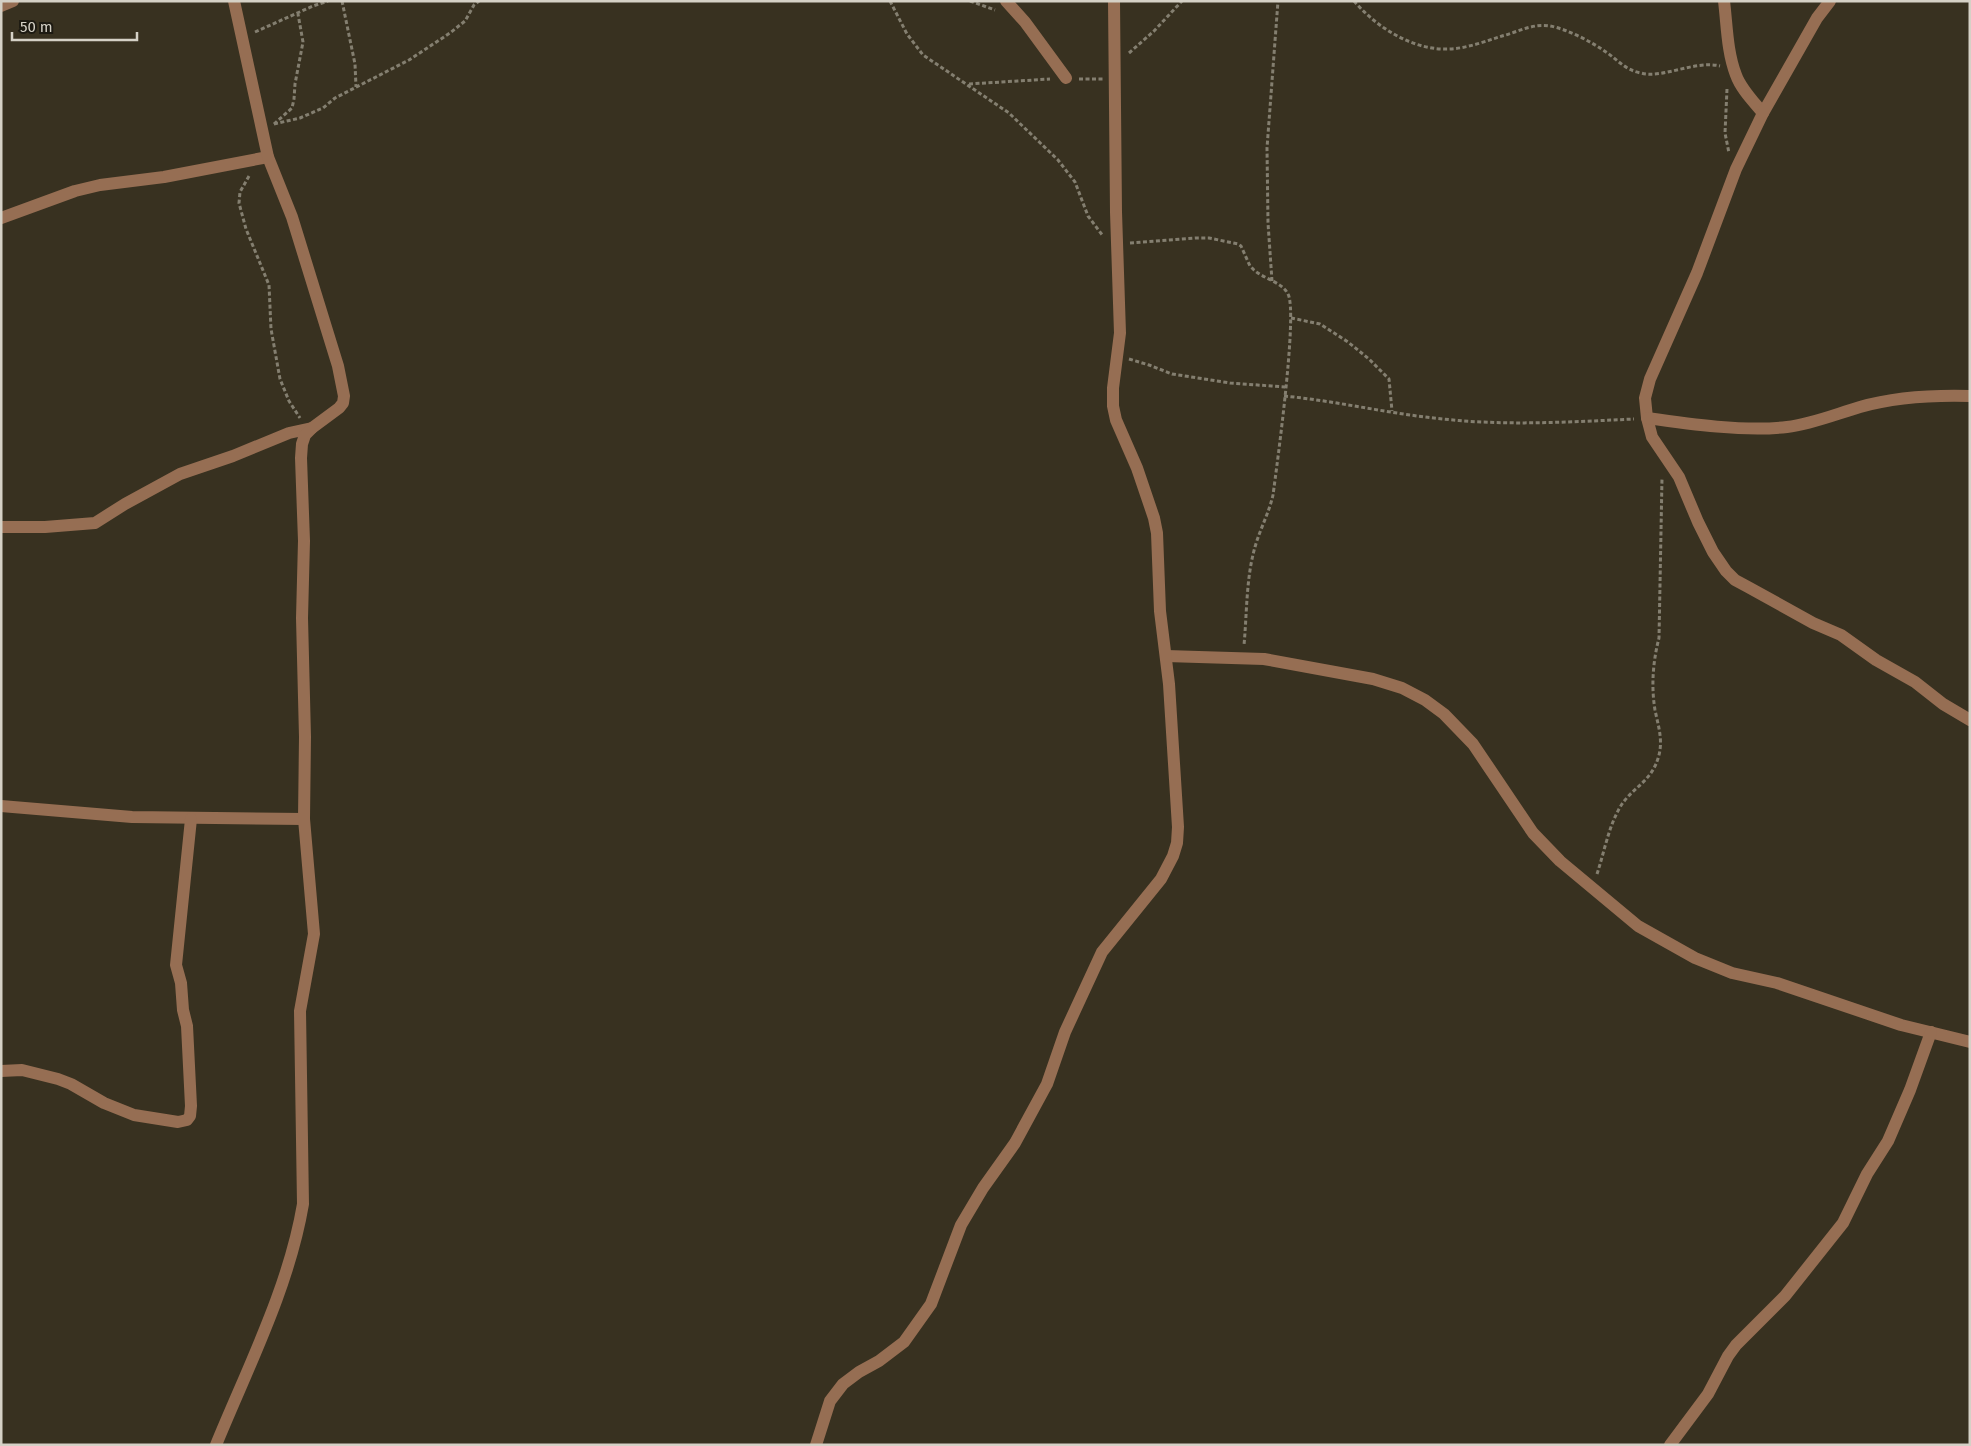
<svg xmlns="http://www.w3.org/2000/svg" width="1971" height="1446" font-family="'Fira Sans',sans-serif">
<rect width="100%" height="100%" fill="#383120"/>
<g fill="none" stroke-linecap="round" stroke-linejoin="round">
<!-- path -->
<g stroke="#847f70" stroke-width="3" stroke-dasharray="4 2.5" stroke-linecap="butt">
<path d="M342 1 355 64 356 87"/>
<path d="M890 1 907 34 923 55 1009 113 1058 160 1075 182 1088 216 1103 236"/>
<path d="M970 1 995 10"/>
<path d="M1354 1C1377 28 1414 51 1450 49 1468 48 1486 41 1502 36 1518 32 1533 23 1550 26 1567 29 1592 42 1606 52 1618 60 1625 70 1641 73 1663 79 1694 60 1720 66"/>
<path d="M255 32 313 6 328 1"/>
<path d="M1129 53 1154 31 1182 1"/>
<path d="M1079 79H1103"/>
<path d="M969 84 1050 79"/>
<path d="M1727 89 1725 133 1729 153"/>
<path d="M274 124 300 118 323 108 335 98 409 60 450 33 465 21 474 5 479 1"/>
<path d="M274 124 292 108 294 99 295 84 303 42 298 14"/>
<path d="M249 176 240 192 239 203 246 229 269 285 271 329 280 379 289 401 300 418"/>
<path d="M1130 243 1196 238H1209L1238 244 1241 246 1250 266 1254 270C1264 279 1282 282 1288 294 1298 312 1277 465 1273 495 1269 513 1260 529 1255 547 1246 578 1247 613 1244 645"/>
<path d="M1272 281 1268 223 1267 148 1278 1"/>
<path d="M1291 318 1320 324 1348 342 1369 359 1389 379 1392 411"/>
<path d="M1129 359 1149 365 1172 374 1230 383 1285 387"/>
<path d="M1284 396C1337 401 1390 414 1443 419 1506 426 1570 422 1634 419"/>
<path d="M1597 874C1604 853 1608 829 1619 809 1631 787 1652 783 1659 755 1663 739 1658 725 1655 710 1651 686 1653 661 1659 638L1662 478"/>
</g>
<!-- minor -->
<g stroke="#966e53" stroke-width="12">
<path d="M1006 1 1025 22 1066 78"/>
<path d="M1724 1C1727 25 1727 52 1736 75 1741 89 1753 101 1763 113"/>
<path d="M1830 1 1817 18 1763 113 1736 169 1697 273 1650 379 1645 398 1647 418 1652 437 1679 477 1698 522 1713 552 1726 571 1735 580 1748 587 1813 623 1841 635 1876 660 1915 682 1943 704 1970 720"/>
<path d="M1 6 13 1"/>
<path d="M1 218 75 191 100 185 164 177 268 157"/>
<path d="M1647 418C1689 424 1745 432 1787 427 1812 424 1836 414 1860 407 1895 397 1934 395 1970 396"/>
<path d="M1 527H45L95 523 125 504 180 474 233 456 289 433 312 428"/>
<path d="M1166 656 1264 659 1373 679 1402 688 1425 700 1444 714 1473 744 1533 833 1560 861 1638 926 1695 958 1732 973 1777 983 1901 1025 1970 1042"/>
<path d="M1 806 132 817 304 819"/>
<path d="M1 1071 22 1070 58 1079 71 1084 104 1103 134 1115 178 1122 187 1120 190 1116 191 1106 187 1026 183 1010 181 983 176 965 191 819"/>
<path d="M216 1445C248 1367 289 1287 303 1204L300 1011 314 934 304 819 305 737 302 618 304 541 301 458 302 444 305 435 312 428 339 408 343 403 344 396 338 366 292 217 268 157 234 1"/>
<path d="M816 1445 830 1401 843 1384 859 1372 879 1361 904 1342 931 1304 961 1225 983 1188 1015 1143 1047 1084 1065 1032 1102 952 1161 879 1173 856 1177 843 1178 827 1169 684 1160 611 1157 533 1154 518 1137 468 1116 420 1113 406V388L1120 333 1116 212 1114 1"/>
<path d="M1670 1445 1708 1394 1728 1356 1736 1345 1785 1296 1843 1223 1867 1174 1888 1141 1910 1090 1931 1032"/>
</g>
</g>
<!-- border -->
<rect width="1971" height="1446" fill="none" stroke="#d5d1c6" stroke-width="5"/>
<!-- scale -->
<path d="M12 32v8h125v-8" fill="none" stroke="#d5d1c6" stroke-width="2.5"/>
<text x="20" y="32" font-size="15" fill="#d5d1c6" stroke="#1d1a12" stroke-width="4" paint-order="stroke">50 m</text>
</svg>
